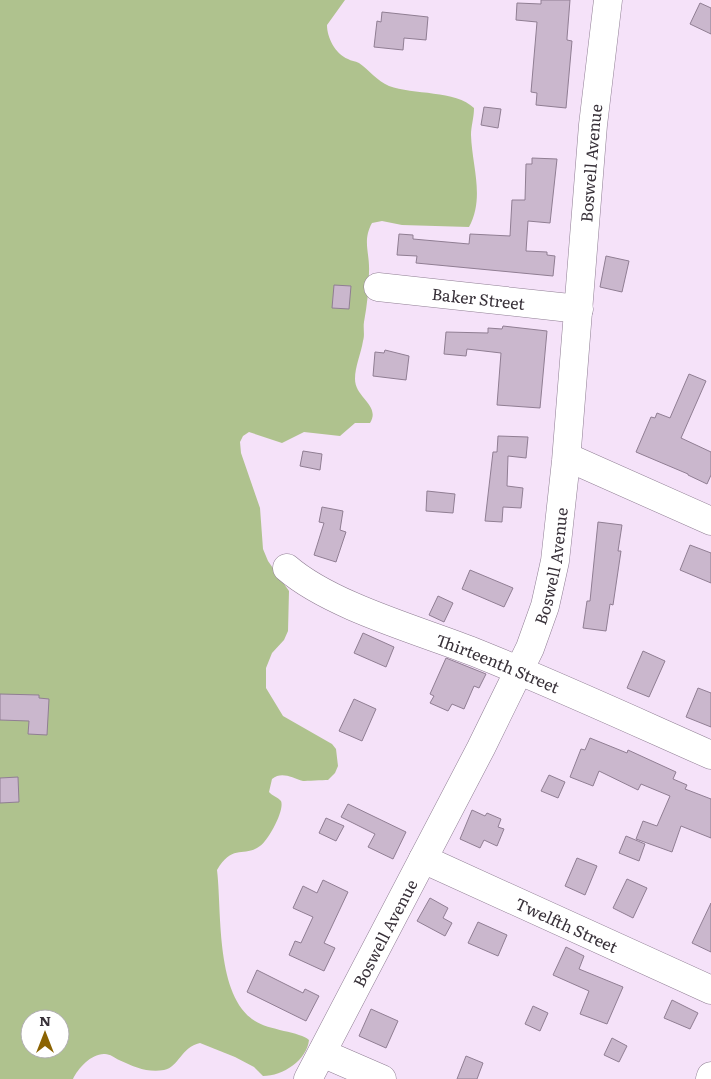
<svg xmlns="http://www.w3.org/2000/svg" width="711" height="1079" font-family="Literata,serif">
<rect width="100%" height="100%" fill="#f5e2f9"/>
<!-- forest -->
<path fill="#afc28e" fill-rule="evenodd" d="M0 0H345L327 25C327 37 335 54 348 59 351 61 355 61 359 63 369 70 377 81 389 86 413 95 456 90 474 108 474 118 471 126 471 135 472 166 485 198 469 227L402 225 382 221 372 223C362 241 370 253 369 272 369 289 367 305 364 322 363 328 365 335 363 341 361 354 355 366 355 379 355 398 381 405 370 423H355L340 436 304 432 282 443 249 432 243 436 240 442 241 453 260 508 263 549 268 561 289 591 288 631 284 640 272 653 266 668V688L283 716 332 744 336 749 338 766 335 773 328 780C323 780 306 781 303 781 292 778 282 771 272 779L269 792C272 796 278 797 281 801 285 810 268 841 260 846 244 858 233 843 217 870 222 911 215 996 255 1021 268 1030 301 1032 309 1040 307 1060 283 1076 263 1076L254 1067 235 1057 200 1043C181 1047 179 1067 164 1070 148 1073 134 1067 119 1060 115 1058 110 1054 105 1054 92 1053 78 1068 73 1079H0ZM30 1019H60V1049H30Z"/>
<!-- building -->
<g fill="#cab7cd" stroke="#907e93">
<path d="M541 0H570L567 38V40L572 41 566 108 536 105 537 93 531 92 537 22 516 20 517 3 541 4Z"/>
<path d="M700 3 711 8V34L690 24Z"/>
<path d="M382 12 428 17 426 40 404 38 403 50 374 47 377 21 381 22Z"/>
<path d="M484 107 501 109 498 128 481 125Z"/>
<path d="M532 158 557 159 550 223 528 221 526 251 547 252V255L555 256 553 276 416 263 417 256 397 255 399 234 413 235V239L469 244 470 234 510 236 512 200H525L526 164H532Z"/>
<path d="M606 256 629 261 622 292 600 287Z"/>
<path d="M334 285 351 286 349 309 332 308Z"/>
<path d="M503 326 547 331 540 408 497 405 501 353 467 349 466 356 444 354 446 332 488 333V328L502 329Z"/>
<path d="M385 350 409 356 406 380 373 376 375 352 384 353Z"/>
<path d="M689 374 706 381 681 438 711 452V475L707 484 688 475V474L636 452 651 417 655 418 657 413 670 418Z"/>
<path d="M498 436 528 437 526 458 508 456 507 486 523 488 521 508 503 507 502 522 485 521 493 452H497Z"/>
<path d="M303 451 322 454 320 470 300 466Z"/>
<path d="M427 491 455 494 453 513 426 511Z"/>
<path d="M322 507 343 511 340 530 346 532 336 562 314 555 324 523 319 522Z"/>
<path d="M598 522 622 525 618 551H621L613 605 610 604 606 631 583 628 587 601H590Z"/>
<path d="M690 545 711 553V583L680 570Z"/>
<path d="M470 570 513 588 504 607 462 589Z"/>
<path d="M438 596 453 603 444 622 429 615Z"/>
<path d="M363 633 394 647 386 667 354 653Z"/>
<path d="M643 651 665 661 649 697 627 688Z"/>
<path d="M446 658 486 674 479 688 474 686 464 709 452 704 448 711 430 703 434 696 430 694Z"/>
<path d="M698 688 711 693V727L686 717Z"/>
<path d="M0 694 39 695V698L49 699 47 735 28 734 29 721 0 720Z"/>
<path d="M354 699 376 709 362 741 339 731Z"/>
<path d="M590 738 627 753 628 750 676 772 673 779 687 785 685 789 711 799V838L681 826 672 852 636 839 643 821 657 826 670 796 641 784 638 790 599 771 593 786 570 777 581 749 585 750Z"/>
<path d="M549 775 565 782 558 798 541 791Z"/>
<path d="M18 777 19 802 0 803V778Z"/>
<path d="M348 804 406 832 393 859 368 847 375 834 341 817Z"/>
<path d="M472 810 485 816 487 813 501 819 498 827 504 829 497 846 484 840 480 848 460 839Z"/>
<path d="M326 818 344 826 336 841 319 833Z"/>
<path d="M626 836 645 844 639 861 619 853Z"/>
<path d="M577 858 597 866 585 895 565 886Z"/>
<path d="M627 879 647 888 633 918 613 908Z"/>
<path d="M323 880 348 892 324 943 335 948 324 971 289 955 295 941 301 943 313 917 293 908 303 886 317 893Z"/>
<path d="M430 898 448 908 443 918 452 923 445 936 417 921Z"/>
<path d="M711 903V952L692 943Z"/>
<path d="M478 922 507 935 498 956 468 943Z"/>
<path d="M566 947 584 956 579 969 623 987 607 1024 580 1014 589 991 553 975Z"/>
<path d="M257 970 303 993 305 989 319 996 306 1021 247 992Z"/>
<path d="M672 1000 698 1013 690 1029 664 1018Z"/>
<path d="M533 1006 548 1013 540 1031 525 1024Z"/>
<path d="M371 1009 398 1021 386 1048 359 1036Z"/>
<path d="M612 1038 627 1046 619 1062 604 1055Z"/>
<path d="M466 1056 483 1063 477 1079H457Z"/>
</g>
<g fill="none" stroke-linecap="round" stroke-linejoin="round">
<!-- minor casing -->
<g stroke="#8f7e93" stroke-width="29">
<g id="minor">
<path id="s1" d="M378 287 579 309"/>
<path d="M567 457 711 521"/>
<path id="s2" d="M287 568C331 606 418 630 474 652 554 684 632 720 711 755"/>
<path id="s3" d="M423 859 711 990"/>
<path d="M322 1053 382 1079"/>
<path id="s4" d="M308 1079 481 748 530 648 545 606 555 561 566 461 593 125 608 0"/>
<path d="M710 1079 711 1076"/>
</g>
</g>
<!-- minor -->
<use href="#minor" stroke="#fff" stroke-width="28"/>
</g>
<g text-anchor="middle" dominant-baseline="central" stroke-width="5" stroke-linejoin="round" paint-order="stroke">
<!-- street labels -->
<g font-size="16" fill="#383139" stroke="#fff">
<text stroke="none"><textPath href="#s4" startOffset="975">Boswell Avenue</textPath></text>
<text stroke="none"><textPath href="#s1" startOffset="101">Baker Street</textPath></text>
<text stroke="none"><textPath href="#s4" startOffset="570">Boswell Avenue</textPath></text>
<text stroke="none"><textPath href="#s2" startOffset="232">Thirteenth Street</textPath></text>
<text stroke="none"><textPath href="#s3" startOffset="158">Twelfth Street</textPath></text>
<text stroke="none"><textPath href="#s4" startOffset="165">Boswell Avenue</textPath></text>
</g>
</g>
<!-- north arrow -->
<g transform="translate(45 1034)"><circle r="24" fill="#ffffff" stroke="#afadb0"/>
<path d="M0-4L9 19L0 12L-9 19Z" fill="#8b6303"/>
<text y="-8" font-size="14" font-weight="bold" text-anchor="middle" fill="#383139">N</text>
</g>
</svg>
